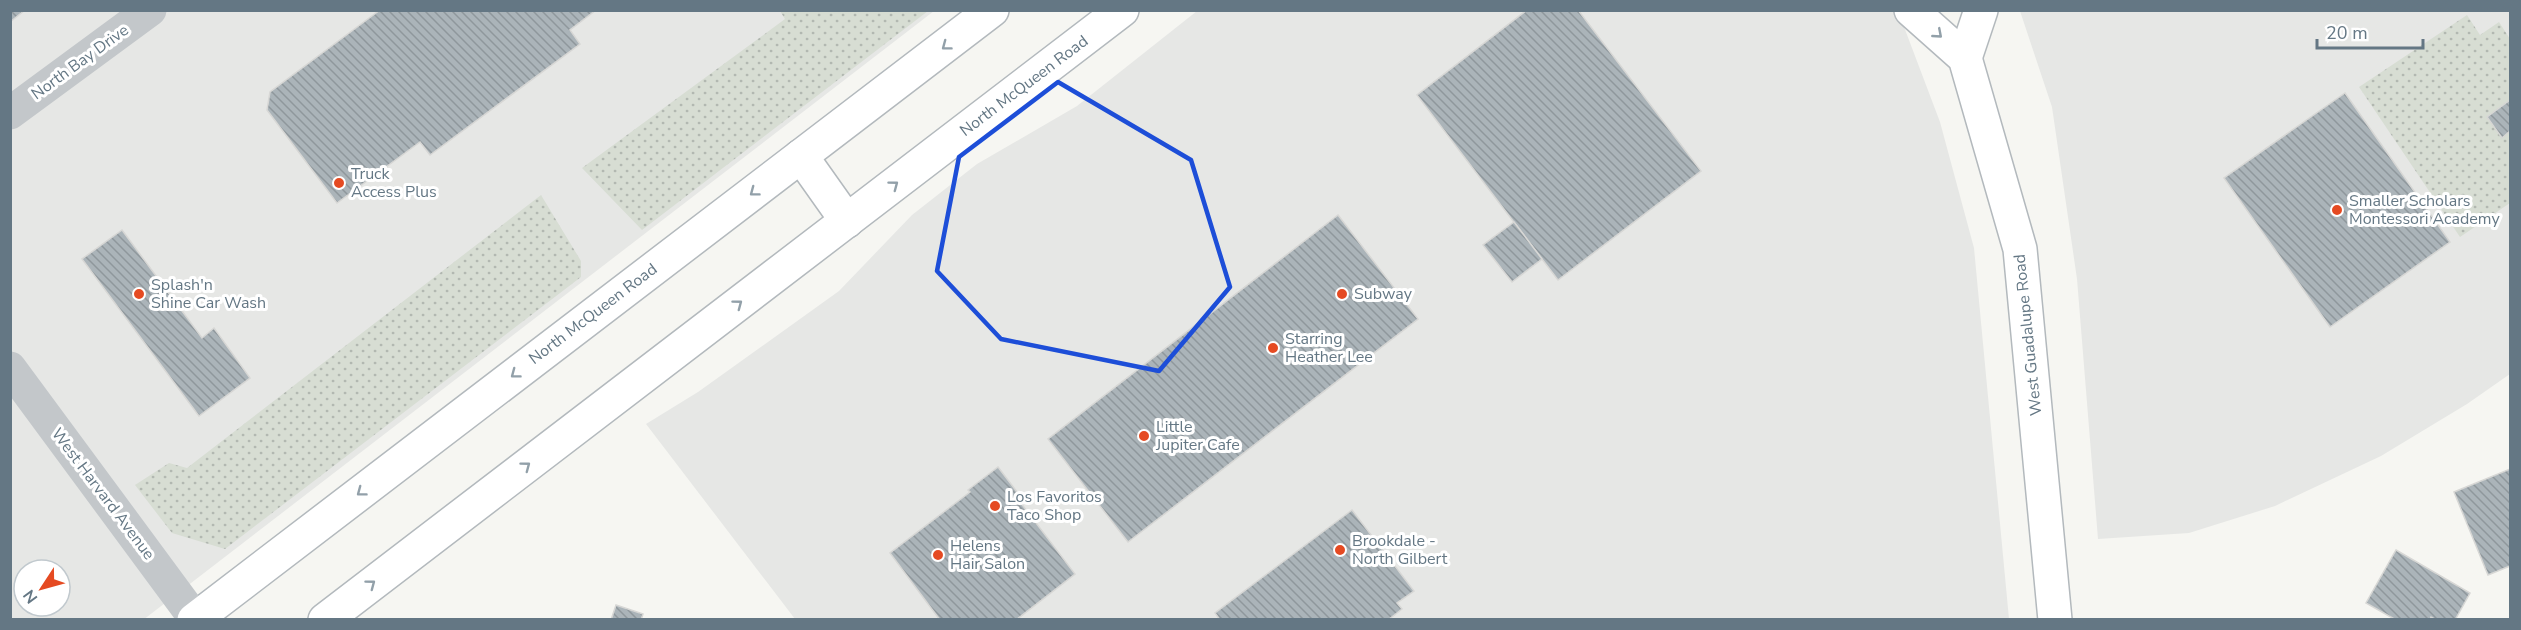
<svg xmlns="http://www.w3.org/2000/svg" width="2521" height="630" font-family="'Nunito Sans',sans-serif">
<defs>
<pattern id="green-dots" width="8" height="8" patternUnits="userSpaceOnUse" patternTransform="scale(1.5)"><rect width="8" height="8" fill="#d7ddd3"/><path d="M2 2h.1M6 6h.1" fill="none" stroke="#b2b8b1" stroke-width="1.8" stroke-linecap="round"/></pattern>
<pattern id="building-back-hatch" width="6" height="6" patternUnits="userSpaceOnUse" patternTransform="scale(1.5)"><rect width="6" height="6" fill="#abb4b9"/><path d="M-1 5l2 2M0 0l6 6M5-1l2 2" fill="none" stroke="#8f979c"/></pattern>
</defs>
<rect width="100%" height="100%" fill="#f6f6f2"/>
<!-- built -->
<g fill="#e6e7e5" fill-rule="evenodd">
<path d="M10 11H934L143 620 11 619ZM24 570H60V606H24Z"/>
<path d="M1197 11H1898L1940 122 1974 248 2009 619H795L646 424 698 392 839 291 912 215 977 164 1077 106Z"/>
<path d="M2020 11H2510V374L2467 404 2381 456 2275 506 2189 533 2098 539 2077 279 2052 107Z"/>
</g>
<!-- green -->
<g fill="url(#green-dots)">
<path d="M780 11H928L642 230 582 168 785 19Z"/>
<path d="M2467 15 2480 35 2499 22 2510 39V203L2460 237 2359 87Z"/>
<path d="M541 195 581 261V277L225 549 172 533 135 485 169 463 187 468Z"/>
</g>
<!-- building -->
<g fill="url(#building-back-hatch)" stroke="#d7d7d5" stroke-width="1.5">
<path d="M10 10H25L10 22Z"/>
<path d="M380 10H596L570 30 580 44 430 155 420 142 337 203 267 110 270 92Z"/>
<path d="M1527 10H1578L1701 171 1558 280 1417 95Z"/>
<path d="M2345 93 2450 242 2330 327 2224 178Z"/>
<path d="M2510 100V131L2502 138 2487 117Z"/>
<path d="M1338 215 1418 319 1128 542 1048 439Z"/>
<path d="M1514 222 1542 259 1512 282 1483 245Z"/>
<path d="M122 230 202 338 214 328 250 378 199 416 82 259Z"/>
<path d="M998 467 1020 496 1017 498 1075 574 1016 620H940L890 553 970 492 968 490Z"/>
<path d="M2510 469V566L2488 575 2454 492Z"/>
<path d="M1352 510 1414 591 1397 603 1402 609 1388 620H1220L1215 613Z"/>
<path d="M2396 550 2470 593 2455 620H2436L2431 617 2430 620H2396L2366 603Z"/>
<path d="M616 605 643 614 641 620H611Z"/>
</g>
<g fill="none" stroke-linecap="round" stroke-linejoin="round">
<!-- secondary casing -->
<g stroke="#b3b9bd" stroke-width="36">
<g id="secondary">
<path d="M1911 10 1965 58 2020 249 2055 620"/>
<path d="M1965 58 1981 10"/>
<path d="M801 156 847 221"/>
<path d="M194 620 992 10"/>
<path d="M325 620 1122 10"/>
</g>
</g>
<!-- minor -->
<g stroke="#c3c7ca" stroke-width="33">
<path d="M10 113 150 10"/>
<path d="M10 368 196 620"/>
</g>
<!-- secondary -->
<use href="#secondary" stroke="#fff" stroke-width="33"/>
</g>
<!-- one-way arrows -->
<defs><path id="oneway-chevron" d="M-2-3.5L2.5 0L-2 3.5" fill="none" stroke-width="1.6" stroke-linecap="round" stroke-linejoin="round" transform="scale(1.5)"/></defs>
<g stroke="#92a0a9">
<use href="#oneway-chevron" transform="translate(1938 34) rotate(41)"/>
<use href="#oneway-chevron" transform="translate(946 46) rotate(143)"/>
<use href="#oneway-chevron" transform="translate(894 185) rotate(-37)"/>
<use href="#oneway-chevron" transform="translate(754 192) rotate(143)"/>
<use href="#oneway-chevron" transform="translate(738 304) rotate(-37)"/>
<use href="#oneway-chevron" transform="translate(515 374) rotate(143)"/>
<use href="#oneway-chevron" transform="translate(526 466) rotate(-37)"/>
<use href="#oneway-chevron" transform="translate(361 492) rotate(143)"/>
<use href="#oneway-chevron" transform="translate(371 584) rotate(-37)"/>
</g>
<!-- marked area -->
<path fill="none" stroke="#1d4ed8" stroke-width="4.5" stroke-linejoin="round" d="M1058 82 1191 160 1230 287 1159 371 1001 339 937 271 959 157Z"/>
<!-- markers -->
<g fill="#e54a22" stroke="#fff" stroke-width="2">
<circle cx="339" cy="183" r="6"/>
<circle cx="2337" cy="210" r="6"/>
<circle cx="139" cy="294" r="6"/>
<circle cx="1342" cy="294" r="6"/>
<circle cx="1273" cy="348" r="6"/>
<circle cx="1144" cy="436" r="6"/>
<circle cx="995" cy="506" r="6"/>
<circle cx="1340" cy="550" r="6"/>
<circle cx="938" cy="555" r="6"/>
</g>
<g text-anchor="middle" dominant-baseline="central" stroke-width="6" stroke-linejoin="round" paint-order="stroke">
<!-- street labels -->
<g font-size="16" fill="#647784" stroke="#fff">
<text transform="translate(80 62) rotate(-36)">North Bay Drive</text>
<text transform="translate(1024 86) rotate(-37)">North McQueen Road</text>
<text transform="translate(593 314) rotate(-37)">North McQueen Road</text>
<text transform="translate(2028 335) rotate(-96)">West Guadalupe Road</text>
<text transform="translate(103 494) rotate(53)">West Harvard Avenue</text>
</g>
<!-- poi labels -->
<g font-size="16" fill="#647784" stroke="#fff" text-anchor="start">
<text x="351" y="174">Truck<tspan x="351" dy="18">Access Plus</tspan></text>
<text x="2349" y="201">Smaller Scholars<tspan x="2349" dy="18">Montessori Academy</tspan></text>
<text x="151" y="285">Splash'n<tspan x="151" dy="18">Shine Car Wash</tspan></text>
<text x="1354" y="294">Subway</text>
<text x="1285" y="339">Starring<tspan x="1285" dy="18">Heather Lee</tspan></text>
<text x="1156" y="427">Little<tspan x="1156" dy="18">Jupiter Cafe</tspan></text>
<text x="1007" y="497">Los Favoritos<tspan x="1007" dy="18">Taco Shop</tspan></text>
<text x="1352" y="541">Brookdale -<tspan x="1352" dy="18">North Gilbert</tspan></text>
<text x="950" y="546">Helens<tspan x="950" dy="18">Hair Salon</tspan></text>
</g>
</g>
<!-- border -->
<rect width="2521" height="630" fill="none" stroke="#647784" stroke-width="24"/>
<!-- north arrow -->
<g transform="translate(42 588) rotate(234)"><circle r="28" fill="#ffffff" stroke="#c1c9ce" stroke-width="1.5"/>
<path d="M0-4.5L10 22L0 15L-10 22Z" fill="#e54a22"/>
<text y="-9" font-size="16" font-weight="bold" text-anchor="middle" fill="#647784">N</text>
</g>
<!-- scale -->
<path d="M2317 39v9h106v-9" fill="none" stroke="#647784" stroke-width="3"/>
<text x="2326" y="39" font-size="18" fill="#647784" stroke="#ffffff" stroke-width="4.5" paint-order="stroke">20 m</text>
</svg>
